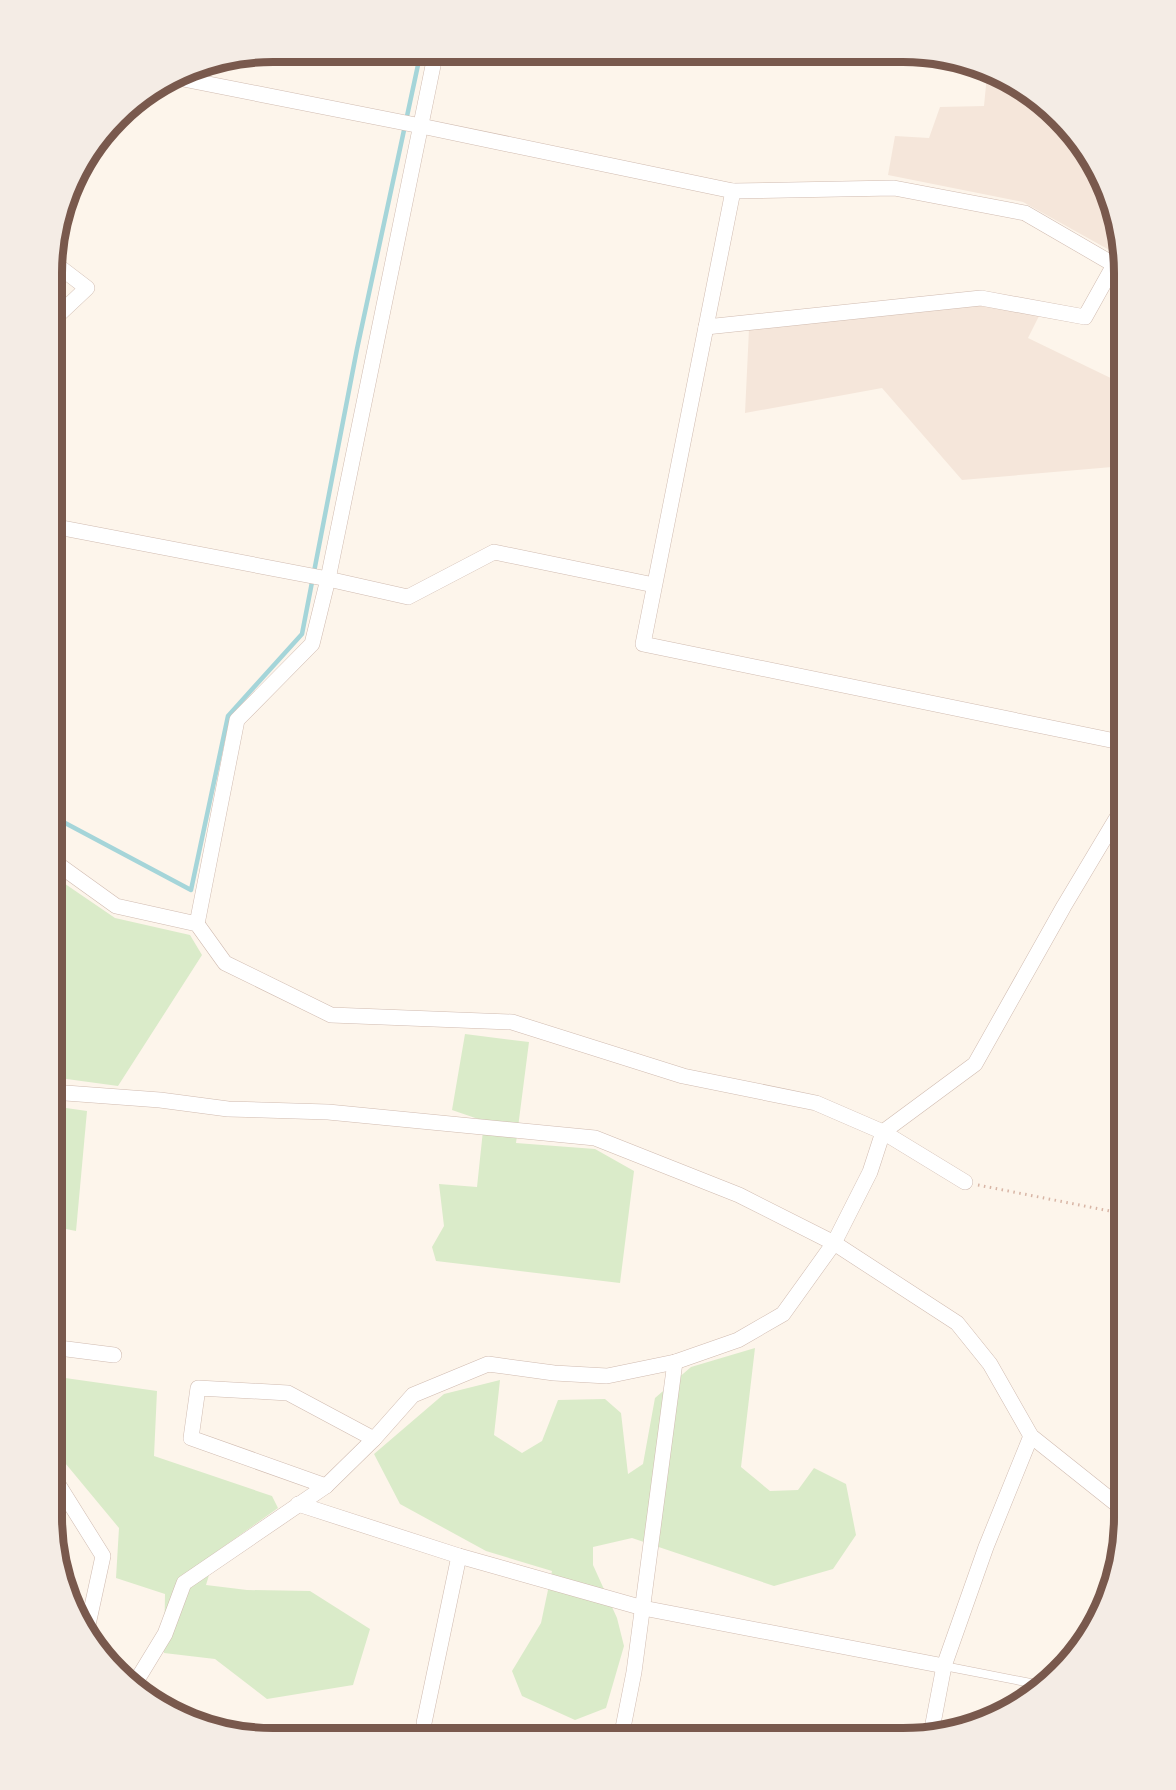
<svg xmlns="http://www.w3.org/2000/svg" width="1176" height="1790" font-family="'Varela Round',sans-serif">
<rect width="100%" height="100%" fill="#fdf5eb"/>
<!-- residential -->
<g fill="#f5e6da">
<path d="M987 75 1038 96 1079 137 1108 187 1122 257 1023 202 888 175 895 136 929 138 940 107 984 106Z"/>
<path d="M982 303 1039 316 1028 338 1123 384 1125 379V472L1112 467 962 480 882 388 745 413 749 329Z"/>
</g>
<!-- green -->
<g fill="#daebc9">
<path d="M52 875 115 918 190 935 202 955 118 1086 52 1077Z"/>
<path d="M465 1034 529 1042 516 1143 595 1149 634 1171 620 1283 436 1261 432 1247 444 1226 439 1184 477 1187 484 1121 452 1110Z"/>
<path d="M52 1106 87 1111 76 1231 51 1226Z"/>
<path d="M755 1348 741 1467 770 1491 798 1490 814 1468 846 1484 856 1535 833 1569 774 1586 632 1538 593 1547V1565L617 1618 624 1646 606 1708 575 1720 522 1696 512 1671 541 1623 552 1571 486 1551 400 1504 374 1454 444 1394 500 1380 494 1435 522 1453 542 1441 558 1400 605 1399 621 1413 628 1474 643 1464 655 1398 691 1367Z"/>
<path d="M51 1376 157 1391 154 1456 272 1496 278 1508 216 1552 206 1585 247 1590 310 1591 370 1629 353 1685 267 1699 215 1659 164 1653 165 1594 116 1578 119 1528 51 1446Z"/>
</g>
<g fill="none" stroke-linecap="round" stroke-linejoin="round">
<!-- stream -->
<path stroke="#a5d5d9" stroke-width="4.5" d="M52 816 191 890 228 716 302 634 357 349 421 51"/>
<!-- lane casing -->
<g stroke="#d0bbb0" stroke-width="9">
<path id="lane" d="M944 1666 1046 1686"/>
</g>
<!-- street casing -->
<g stroke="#d0bbb0" stroke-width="16">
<g id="street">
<path d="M173 77 421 126 733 191 894 188 1025 213 1125 271"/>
<path d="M733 191 643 644 1125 743"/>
<path d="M53 320 87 288 53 262"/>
<path d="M706 327 981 298 1085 317 1114 265"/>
<path d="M52 526 328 579 408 597 494 552 654 585"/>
<path d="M52 860 116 906 197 924 225 963 331 1015 512 1022 683 1076 816 1103 883 1132 965 1182"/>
<path d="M197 924 237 720 312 644 328 579 436 51"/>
<path d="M52 1092 160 1100 228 1109 328 1112 595 1138 739 1195 834 1243 957 1323 990 1364 1031 1436 1125 1511"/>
<path d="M51 1347 114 1355"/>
<path d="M51 1473 103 1556 86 1634"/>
<path d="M326 1486 191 1438 198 1388 288 1393 374 1439"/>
<path d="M298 1504 459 1556 643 1608 944 1666"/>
<path d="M128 1684 140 1675 165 1634 184 1583 326 1486 374 1439 413 1395 488 1364 554 1373 607 1376 675 1362 738 1340 783 1314 834 1243 870 1172 883 1132 975 1064 1064 906 1125 804"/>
<path d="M424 1723 459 1556"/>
<path d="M931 1734 944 1666 986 1547 1031 1436"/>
<path d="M621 1738 634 1672 675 1362"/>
</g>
</g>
<!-- path -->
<path stroke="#d8b5a5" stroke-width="3" stroke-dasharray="1.5 4.5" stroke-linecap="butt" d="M978 1185 1125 1214"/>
<!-- lane -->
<use href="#lane" stroke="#fff" stroke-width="8"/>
<!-- street -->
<use href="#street" stroke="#fff" stroke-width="15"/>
</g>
<!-- crop -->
<path d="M0 0H1176V1790H0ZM273 62H903A211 211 0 0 1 1114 273V1517A211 211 0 0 1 903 1728H273A211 211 0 0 1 62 1517V273A211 211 0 0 1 273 62Z" fill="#f4ece5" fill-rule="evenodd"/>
<path fill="none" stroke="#79594d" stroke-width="8" d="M273 62H903A211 211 0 0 1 1114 273V1517A211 211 0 0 1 903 1728H273A211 211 0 0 1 62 1517V273A211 211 0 0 1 273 62Z"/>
</svg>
